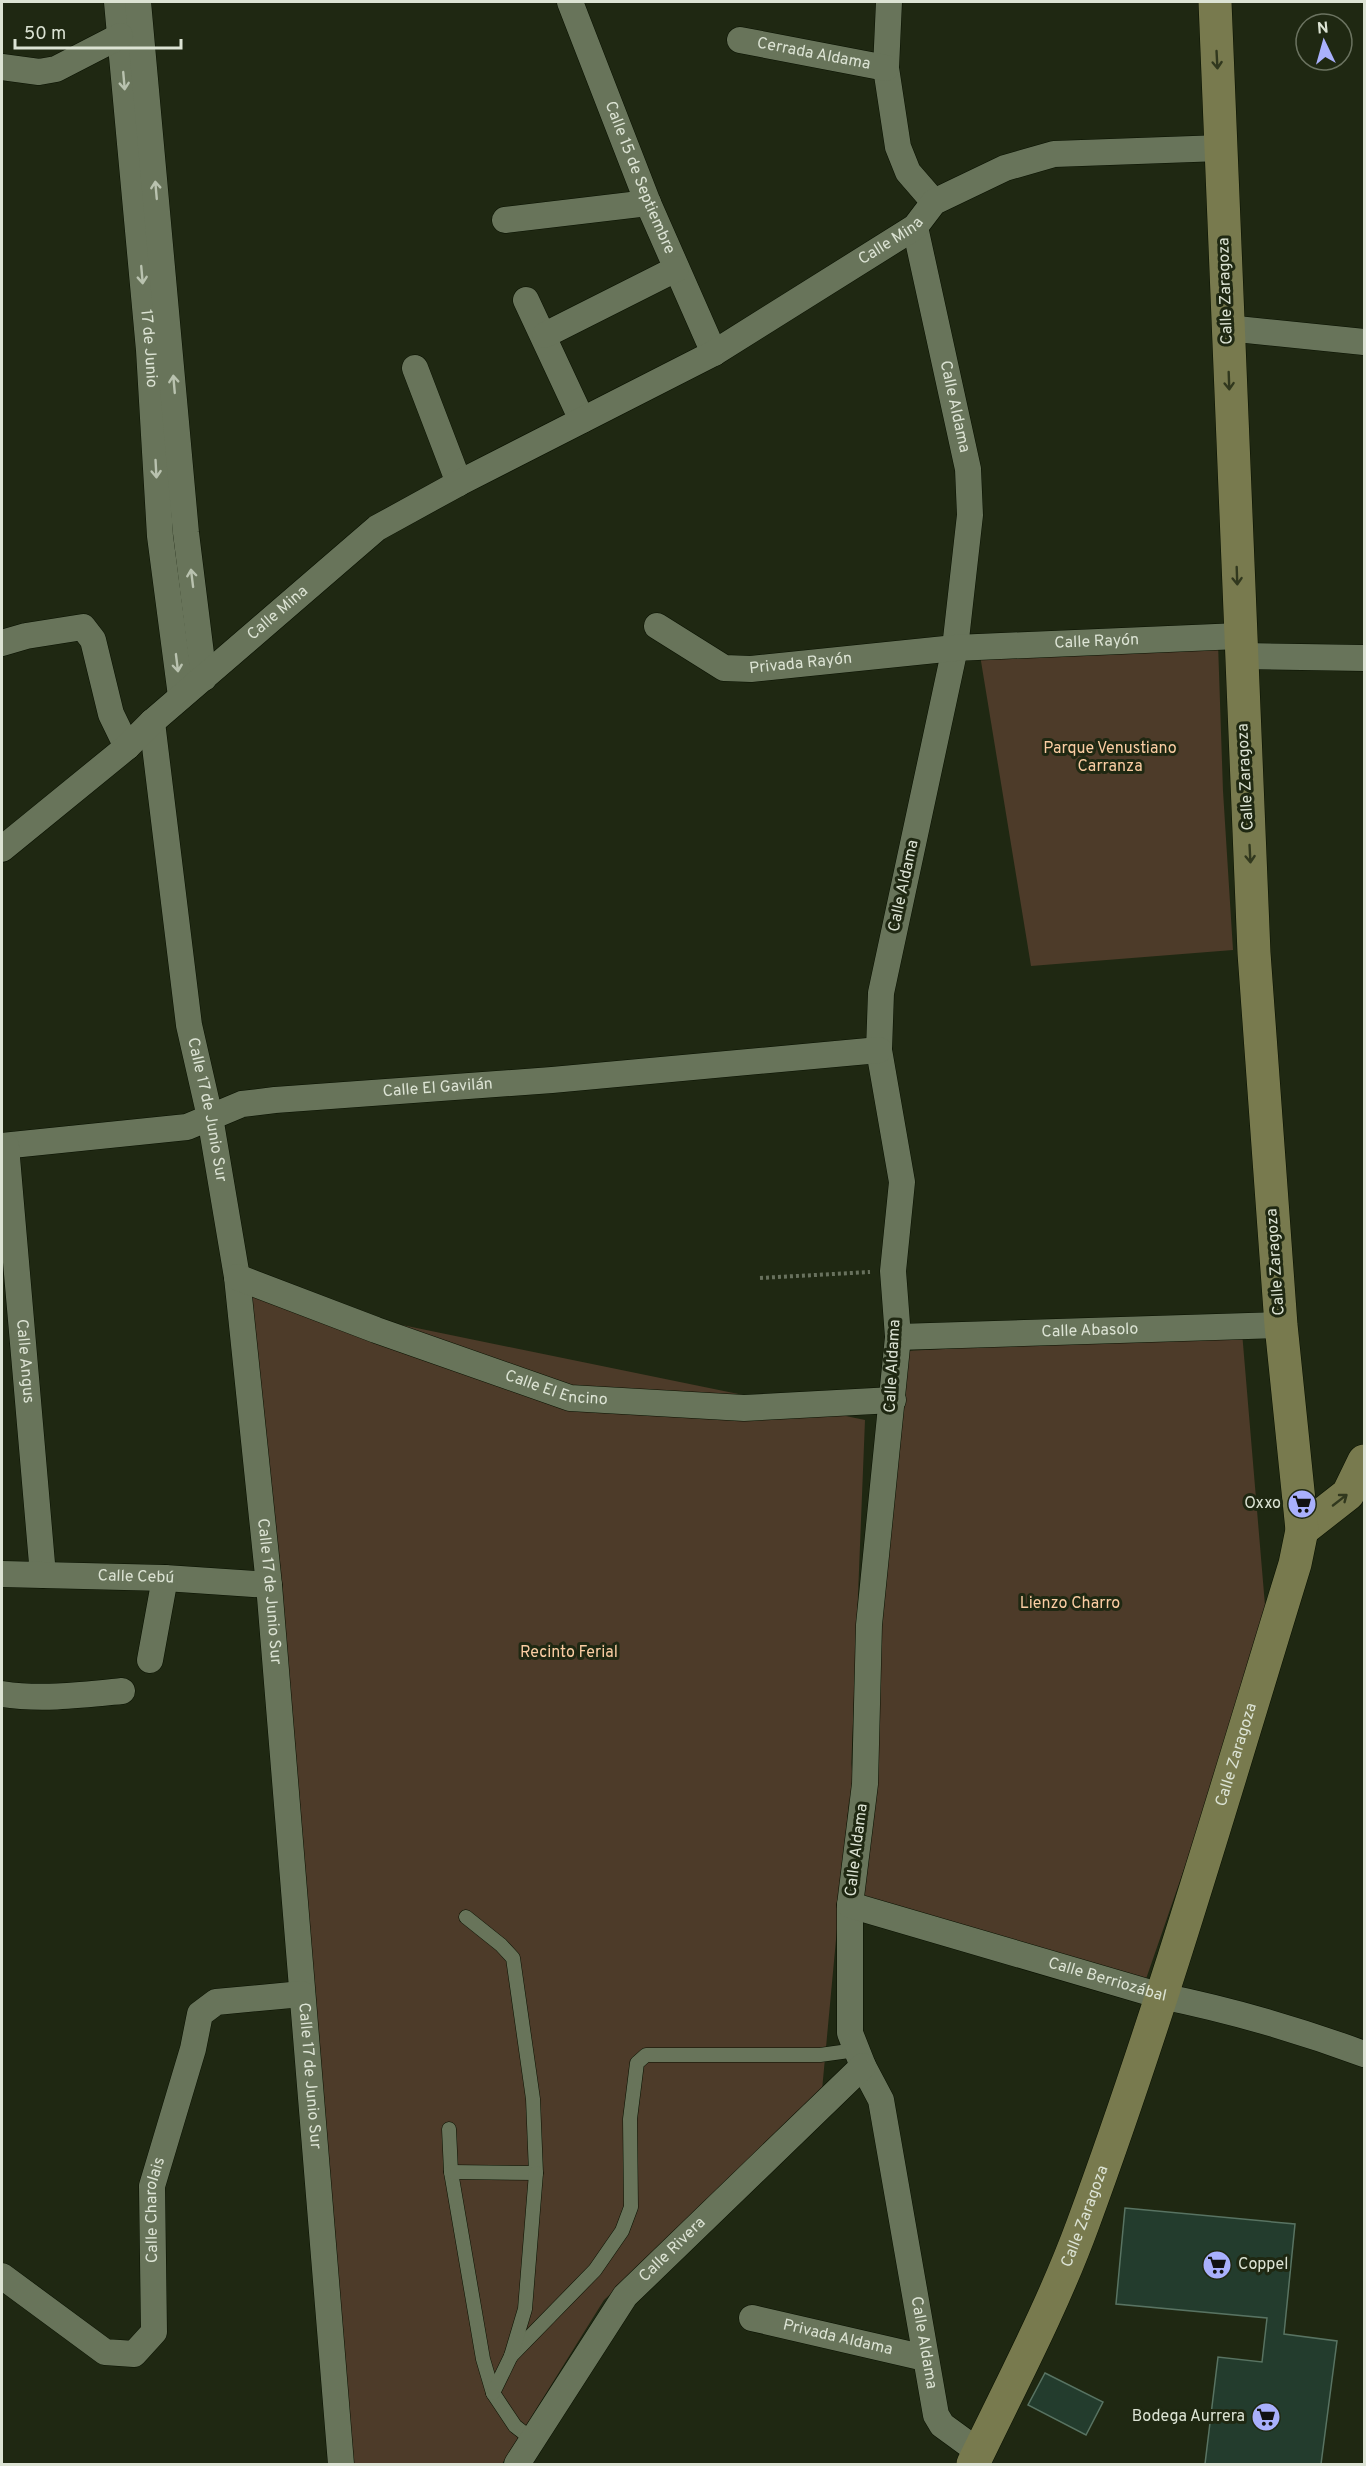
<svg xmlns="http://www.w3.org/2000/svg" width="1366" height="2466" font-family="Overpass,sans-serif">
<rect width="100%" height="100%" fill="#1f2812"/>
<!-- green -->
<g fill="#4d3b29">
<path d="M1218 643 1223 791 1233 950 1031 966 979 649Z"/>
<path d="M251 1294 865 1420 851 1771 907 1351 1242 1332 1267 1629 1146 1979 845 1910 849 1800 821 2101 604 2300 502 2464H351Z"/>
</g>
<!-- building -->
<g fill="#233c2d" stroke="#587362" stroke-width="1.5">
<path d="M1125 2208 1295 2224 1284 2334 1337 2341 1321 2464H1205L1218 2357 1262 2362 1267 2318 1116 2304Z"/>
<path d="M1045 2373 1103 2402 1086 2435 1028 2405Z"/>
</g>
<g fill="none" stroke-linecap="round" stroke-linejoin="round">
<!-- lane casing -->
<g stroke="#091100" stroke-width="15">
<g id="lane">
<path d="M449 2129 451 2172 483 2359 493 2393 515 2426 533 2440"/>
<path d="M451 2172 536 2173 533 2099 513 1958 501 1945 466 1917"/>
<path d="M511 2356 595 2270 622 2231 631 2207 630 2119 637 2063 646 2055H820L856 2050"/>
<path d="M493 2393 511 2356 525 2309 536 2173"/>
</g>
</g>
<!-- street casing -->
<g stroke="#091100" stroke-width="27">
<g id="street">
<path id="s1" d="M117 2 149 350 160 536 181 696"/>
<path d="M138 2 186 533 204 678"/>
<path id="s2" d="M570 2 648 203 714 353"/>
<path d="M889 2 886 68 898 147 908 172 934 202"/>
<path id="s3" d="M740 40 886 68"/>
<path d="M2 67 39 72 56 69 120 36"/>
<path d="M505 220 648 203"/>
<path id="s4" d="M915 227 968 469 970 515 955 648 881 993 879 1050 902 1182 893 1271 898 1337 869 1625 865 1784 850 1905V2033L863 2066 881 2100 936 2415 942 2425 979 2452"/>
<path d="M526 300 582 420"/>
<path d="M1227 328 1364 342"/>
<path d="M545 335 676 269"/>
<path d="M415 368 459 483"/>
<path id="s5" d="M657 626 724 668 751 669 955 648 1239 636"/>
<path d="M2 643 26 636 83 627 93 640 111 714 127 747"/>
<path d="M1241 656 1364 658"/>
<path id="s6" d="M152 722 189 1025 210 1117 237 1277 269 1585 341 2464"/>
<path id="s7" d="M2 849 127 747 152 722 377 528 459 483 714 353 915 227 934 202 1005 168 1054 154 1221 148"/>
<path id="s8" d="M2 1146 187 1127 242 1104 275 1100 552 1080 879 1050"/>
<path id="s9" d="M6 1146 43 1575"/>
<path id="s10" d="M237 1277 376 1330 570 1398 744 1408 893 1400"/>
<path id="s11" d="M898 1337 1281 1325"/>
<path id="s12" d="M2 1574 165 1578 269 1585"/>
<path d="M150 1660 165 1578"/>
<path d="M2 1694C41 1700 82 1695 122 1691"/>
<path id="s13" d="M850 1905 1161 1996C1230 2010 1299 2030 1364 2054"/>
<path id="s14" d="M2 2276 105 2352 134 2354 154 2332 152 2186 193 2049 200 2014 216 2002 302 1994"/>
<path id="s15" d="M752 2318 925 2358"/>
<path id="s16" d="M517 2464 625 2296 863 2066"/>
</g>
</g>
<!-- secondary casing -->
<g stroke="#091100" stroke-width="34">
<g id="secondary">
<path d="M1302 1530 1348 1494 1364 1461"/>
<path id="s17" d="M973 2464C1011 2385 1053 2306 1083 2224 1163 2007 1227 1785 1295 1564L1302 1530 1281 1325 1254 953 1215 2"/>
</g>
</g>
<!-- path -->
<path stroke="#68715d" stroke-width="4" stroke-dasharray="3 3" stroke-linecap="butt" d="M760 1278 870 1272"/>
<!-- lane -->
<use href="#lane" stroke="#68745a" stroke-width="14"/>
<!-- street -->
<use href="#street" stroke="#68745a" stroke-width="26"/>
<!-- secondary -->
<use href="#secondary" stroke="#787a4e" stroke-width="33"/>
</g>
<!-- one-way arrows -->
<defs><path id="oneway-shaft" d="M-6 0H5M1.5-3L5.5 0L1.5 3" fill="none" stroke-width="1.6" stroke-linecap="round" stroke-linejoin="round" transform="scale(1.5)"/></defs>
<g stroke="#31381e">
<use href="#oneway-shaft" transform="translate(1217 60) rotate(87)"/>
<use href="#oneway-shaft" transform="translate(1229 381) rotate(88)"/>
<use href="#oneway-shaft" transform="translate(1237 576) rotate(88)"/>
<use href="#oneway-shaft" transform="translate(1250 854) rotate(87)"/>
<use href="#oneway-shaft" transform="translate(1340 1500) rotate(-38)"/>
</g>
<g stroke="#b9c2af">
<use href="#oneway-shaft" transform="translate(124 81) rotate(85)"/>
<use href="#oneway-shaft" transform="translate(156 190) rotate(-95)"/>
<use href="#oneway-shaft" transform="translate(142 275) rotate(85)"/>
<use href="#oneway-shaft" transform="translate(174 384) rotate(-95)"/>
<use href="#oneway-shaft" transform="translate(156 469) rotate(87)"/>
<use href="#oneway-shaft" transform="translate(192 578) rotate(-97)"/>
<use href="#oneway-shaft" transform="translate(177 663) rotate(83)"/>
</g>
<!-- icons -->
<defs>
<g id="supermarket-disc" transform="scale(1.5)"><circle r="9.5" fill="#a9b0fc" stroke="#1f2812"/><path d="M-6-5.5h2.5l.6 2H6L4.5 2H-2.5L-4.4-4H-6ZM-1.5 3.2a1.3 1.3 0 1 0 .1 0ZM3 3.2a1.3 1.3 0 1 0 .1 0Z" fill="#111"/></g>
</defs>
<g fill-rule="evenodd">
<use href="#supermarket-disc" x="1302" y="1504"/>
<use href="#supermarket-disc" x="1217" y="2265"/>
<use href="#supermarket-disc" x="1266" y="2417"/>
</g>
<g text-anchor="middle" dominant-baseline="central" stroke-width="6" stroke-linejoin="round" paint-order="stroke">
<!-- street labels -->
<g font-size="16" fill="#dce3d4" stroke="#1f2812">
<text stroke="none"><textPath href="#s3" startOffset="75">Cerrada Aldama</textPath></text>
<text stroke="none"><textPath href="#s2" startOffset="189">Calle 15 de Septiembre</textPath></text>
<text stroke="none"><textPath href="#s7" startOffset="1083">Calle Mina</textPath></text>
<text transform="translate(1226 291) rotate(-92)">Calle Zaragoza</text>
<text stroke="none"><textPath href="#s1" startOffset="348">17 de Junio</textPath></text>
<text stroke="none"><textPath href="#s4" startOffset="184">Calle Aldama</textPath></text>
<text stroke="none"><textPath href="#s7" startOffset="363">Calle Mina</textPath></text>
<text stroke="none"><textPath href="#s5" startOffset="453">Calle Rayón</textPath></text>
<text stroke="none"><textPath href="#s5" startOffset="156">Privada Rayón</textPath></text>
<text transform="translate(1246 777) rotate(-93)">Calle Zaragoza</text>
<text transform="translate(904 886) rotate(-78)">Calle Aldama</text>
<text stroke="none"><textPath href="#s8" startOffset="442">Calle El Gavilán</textPath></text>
<text stroke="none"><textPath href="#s6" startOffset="392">Calle 17 de Junio Sur</textPath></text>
<text transform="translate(1276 1262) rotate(-94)">Calle Zaragoza</text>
<text stroke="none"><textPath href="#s11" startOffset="192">Calle Abasolo</textPath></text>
<text stroke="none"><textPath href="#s9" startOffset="216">Calle Angus</textPath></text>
<text transform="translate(893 1366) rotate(-87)">Calle Aldama</text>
<text stroke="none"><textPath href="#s10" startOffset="339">Calle El Encino</textPath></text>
<text stroke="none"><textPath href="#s12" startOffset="134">Calle Cebú</textPath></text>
<text stroke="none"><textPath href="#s6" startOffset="878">Calle 17 de Junio Sur</textPath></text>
<text stroke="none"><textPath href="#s17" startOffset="758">Calle Zaragoza</textPath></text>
<text transform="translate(857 1850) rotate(-83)">Calle Aldama</text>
<text stroke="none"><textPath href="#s13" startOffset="268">Calle Berriozábal</textPath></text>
<text stroke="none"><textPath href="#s6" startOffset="1364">Calle 17 de Junio Sur</textPath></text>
<text stroke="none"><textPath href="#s14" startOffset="309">Calle Charolais</textPath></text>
<text stroke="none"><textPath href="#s17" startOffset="272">Calle Zaragoza</textPath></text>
<text stroke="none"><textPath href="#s16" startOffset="266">Calle Rivera</textPath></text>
<text stroke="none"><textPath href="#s15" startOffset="88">Privada Aldama</textPath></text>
<text stroke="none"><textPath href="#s4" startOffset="2146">Calle Aldama</textPath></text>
</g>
<!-- park labels -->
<g font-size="16" fill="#facda3" stroke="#1f2812">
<text x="1110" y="749">Parque Venustiano<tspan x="1110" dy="18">Carranza</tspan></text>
<text x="1070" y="1604">Lienzo Charro</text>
<text x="569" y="1653">Recinto Ferial</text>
</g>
<!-- poi labels -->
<g font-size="16" fill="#dce3d4" stroke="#1f2812" text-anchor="end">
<text x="1281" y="1504">Oxxo</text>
<text x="1238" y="2265" text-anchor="start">Coppel</text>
<text x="1245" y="2417">Bodega Aurrera</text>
</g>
</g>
<!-- border -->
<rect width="1366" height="2466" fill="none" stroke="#dce3d4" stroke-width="6"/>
<!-- north arrow -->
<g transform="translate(1324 42) rotate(355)"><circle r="28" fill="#1f2812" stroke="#6b7360" stroke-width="1.5"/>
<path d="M0-4.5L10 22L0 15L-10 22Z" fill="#a9b0fc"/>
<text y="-9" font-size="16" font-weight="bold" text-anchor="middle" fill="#dce3d4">N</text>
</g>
<!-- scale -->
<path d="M15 39v9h166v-9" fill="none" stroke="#dce3d4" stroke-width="3"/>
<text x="24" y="39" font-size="18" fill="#dce3d4" stroke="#1f2812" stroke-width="4.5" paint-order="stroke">50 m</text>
</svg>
